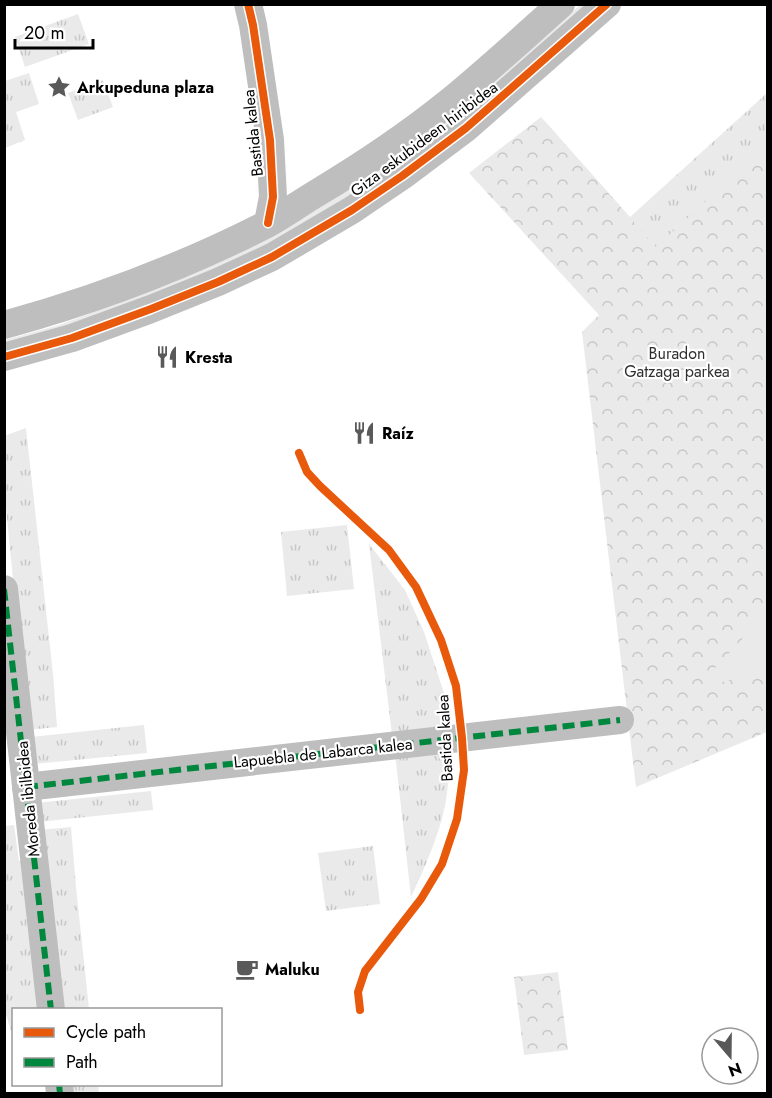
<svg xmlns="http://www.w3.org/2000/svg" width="772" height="1098" font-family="Jost,sans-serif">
<defs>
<pattern id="grass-tufts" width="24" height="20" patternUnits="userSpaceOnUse" patternTransform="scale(1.5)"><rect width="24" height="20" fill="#eaeaea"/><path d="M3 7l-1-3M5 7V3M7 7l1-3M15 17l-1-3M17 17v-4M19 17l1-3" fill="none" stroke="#c7c7c7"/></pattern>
<pattern id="forest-crowns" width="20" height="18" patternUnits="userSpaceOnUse" patternTransform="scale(1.5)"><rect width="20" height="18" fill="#eaeaea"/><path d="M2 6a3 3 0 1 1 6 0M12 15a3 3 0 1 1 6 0" fill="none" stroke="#c7c7c7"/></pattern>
</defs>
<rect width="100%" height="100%" fill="#fff"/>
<!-- grass -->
<g fill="url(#grass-tufts)">
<path d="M78 14 89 44 25 67 15 37Z"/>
<path d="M29 73 39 104 16 112 25 140 5 148V81Z"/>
<path d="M103 80 113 107 78 120 68 93Z"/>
<path d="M767 93V170L675 286 541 117 630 217Z"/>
<path d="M26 428 53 674 57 727 28 730 5 498 4 436Z"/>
<path d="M347 525 354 589 287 596 281 532Z"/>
<path d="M369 544 405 590 424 632 444 693 447 730 392 735Z"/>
<path d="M144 725 147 753 34 764 31 737Z"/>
<path d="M447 746C449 766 449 786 445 806 438 838 425 867 411 897L395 753Z"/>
<path d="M151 791 153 810 38 822 36 803Z"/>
<path d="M14 825 19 861H27L42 1009 14 1010 13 1045 11 1031 5 1011V826Z"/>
<path d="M71 827 76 887 89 1009H59L39 830Z"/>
<path d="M373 846 380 904 326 911 318 853Z"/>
<path d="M67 1085H98L99 1093H68Z"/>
</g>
<!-- forest -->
<g fill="url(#forest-crowns)">
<path d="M541 117 656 247 767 145V732L636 787 582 332 599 315 469 173Z"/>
<path d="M558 972 568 1050 524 1055 514 977Z"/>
</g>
<!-- garden -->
<g fill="#eaeaea">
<path d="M580 5H591L440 135 294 232 226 266 5 350V340L59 325 174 282 497 79Z"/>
<path d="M767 598V669L706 687 702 676 716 667 745 636Z"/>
</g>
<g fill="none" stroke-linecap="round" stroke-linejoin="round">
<!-- minor -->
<g stroke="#bebebe" stroke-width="28">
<path d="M248 4 253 25 270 140 273 197 268 223"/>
<path d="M4 325C95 300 183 267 267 224 284 215 300 203 317 193 362 166 407 136 448 103 487 71 523 38 561 4"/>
<path d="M4 357 72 338 151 309 218 282 272 257 352 210 402 176 466 128 607 4"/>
<path d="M4 589 51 1010"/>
<path d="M26 787 620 720"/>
<path d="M59 1084 60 1094"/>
</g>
<!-- quiet -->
<g stroke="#00873e" stroke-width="6" stroke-dasharray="12 6" stroke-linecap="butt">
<path d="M4 589 51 1010"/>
<path d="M26 787 620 720"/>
<path d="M59 1084 60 1094"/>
</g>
<!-- cycleway casing -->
<g stroke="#fff" stroke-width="11">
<g id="cycleway">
<path d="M248 4 253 25 270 140 273 197 268 223"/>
<path d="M4 357 72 338 151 309 218 282 272 257 352 210 402 176 466 128 607 4"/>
<path d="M299 453 307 472 320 486 389 550 416 587 441 640 456 686 462 738 464 770 457 819 442 864 421 899 365 971 358 992 360 1010"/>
</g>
</g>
<!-- cycleway -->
<use href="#cycleway" stroke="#e8590c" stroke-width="8"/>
</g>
<!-- icons -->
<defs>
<g id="sight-bare" transform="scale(1.8)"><path d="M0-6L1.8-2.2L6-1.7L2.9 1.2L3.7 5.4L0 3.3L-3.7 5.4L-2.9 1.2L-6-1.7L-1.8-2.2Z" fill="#595959" stroke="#fff" stroke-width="2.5" paint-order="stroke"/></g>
<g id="restaurant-bare" transform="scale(1.8)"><path d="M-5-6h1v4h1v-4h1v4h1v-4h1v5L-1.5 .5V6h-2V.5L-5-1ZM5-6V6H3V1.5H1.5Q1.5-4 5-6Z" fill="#595959" stroke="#fff" stroke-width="2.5" paint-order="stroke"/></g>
<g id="cafe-bare" transform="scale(1.8)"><path d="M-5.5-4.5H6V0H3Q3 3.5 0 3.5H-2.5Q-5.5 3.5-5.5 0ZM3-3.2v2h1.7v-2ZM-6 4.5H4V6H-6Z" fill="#595959" stroke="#fff" stroke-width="2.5" paint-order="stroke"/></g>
</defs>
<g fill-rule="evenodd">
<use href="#sight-bare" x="59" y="87"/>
<use href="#restaurant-bare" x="167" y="357"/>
<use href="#restaurant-bare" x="364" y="433"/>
<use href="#cafe-bare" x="247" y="969"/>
</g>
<g text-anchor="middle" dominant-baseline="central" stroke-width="4.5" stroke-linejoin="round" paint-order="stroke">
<!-- poi labels -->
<g font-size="16" font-weight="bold" fill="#000" stroke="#fff" text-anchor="start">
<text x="77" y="87">Arkupeduna plaza</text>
<text x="185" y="357">Kresta</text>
<text x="382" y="433">Raíz</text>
<text x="265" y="969">Maluku</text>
</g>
<!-- street labels -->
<g font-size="16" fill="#000" stroke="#fff">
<text transform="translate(253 133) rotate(-96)">Bastida kalea</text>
<text transform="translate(424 139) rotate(-37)">Giza eskubideen hiribidea</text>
<text transform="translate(445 738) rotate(-93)">Bastida kalea</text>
<text transform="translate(323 753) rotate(-6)">Lapuebla de Labarca kalea</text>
<text transform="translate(28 799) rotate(-96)">Moreda ibilbidea</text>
</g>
<!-- park labels -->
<g font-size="16" fill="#2f2f2f" stroke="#fff">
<text x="677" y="353">Buradon<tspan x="677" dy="18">Gatzaga parkea</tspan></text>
</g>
</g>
<!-- border -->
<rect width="772" height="1098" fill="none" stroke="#000000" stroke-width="12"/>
<!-- legend -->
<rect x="12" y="1008" width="210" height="78" fill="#ffffff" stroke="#999999" stroke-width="1.5"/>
<rect x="24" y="1028" width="30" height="9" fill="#e8590c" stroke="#999999" stroke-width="1.5"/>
<text x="66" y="1038" font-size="18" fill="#000000">Cycle path</text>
<rect x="24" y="1058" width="30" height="9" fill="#00873e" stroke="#999999" stroke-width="1.5"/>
<text x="66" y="1068" font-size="18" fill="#000000">Path</text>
<!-- north arrow -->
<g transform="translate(730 1056) rotate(160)"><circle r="28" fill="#ffffff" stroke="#999999" stroke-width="1.5"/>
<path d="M0-4.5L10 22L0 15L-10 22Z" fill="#595959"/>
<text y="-9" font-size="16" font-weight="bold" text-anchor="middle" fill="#000000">N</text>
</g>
<!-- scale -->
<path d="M15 39v9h78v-9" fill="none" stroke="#000000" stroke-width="3"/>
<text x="24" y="39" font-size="18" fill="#000000" stroke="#ffffff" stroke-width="4.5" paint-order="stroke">20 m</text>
</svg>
